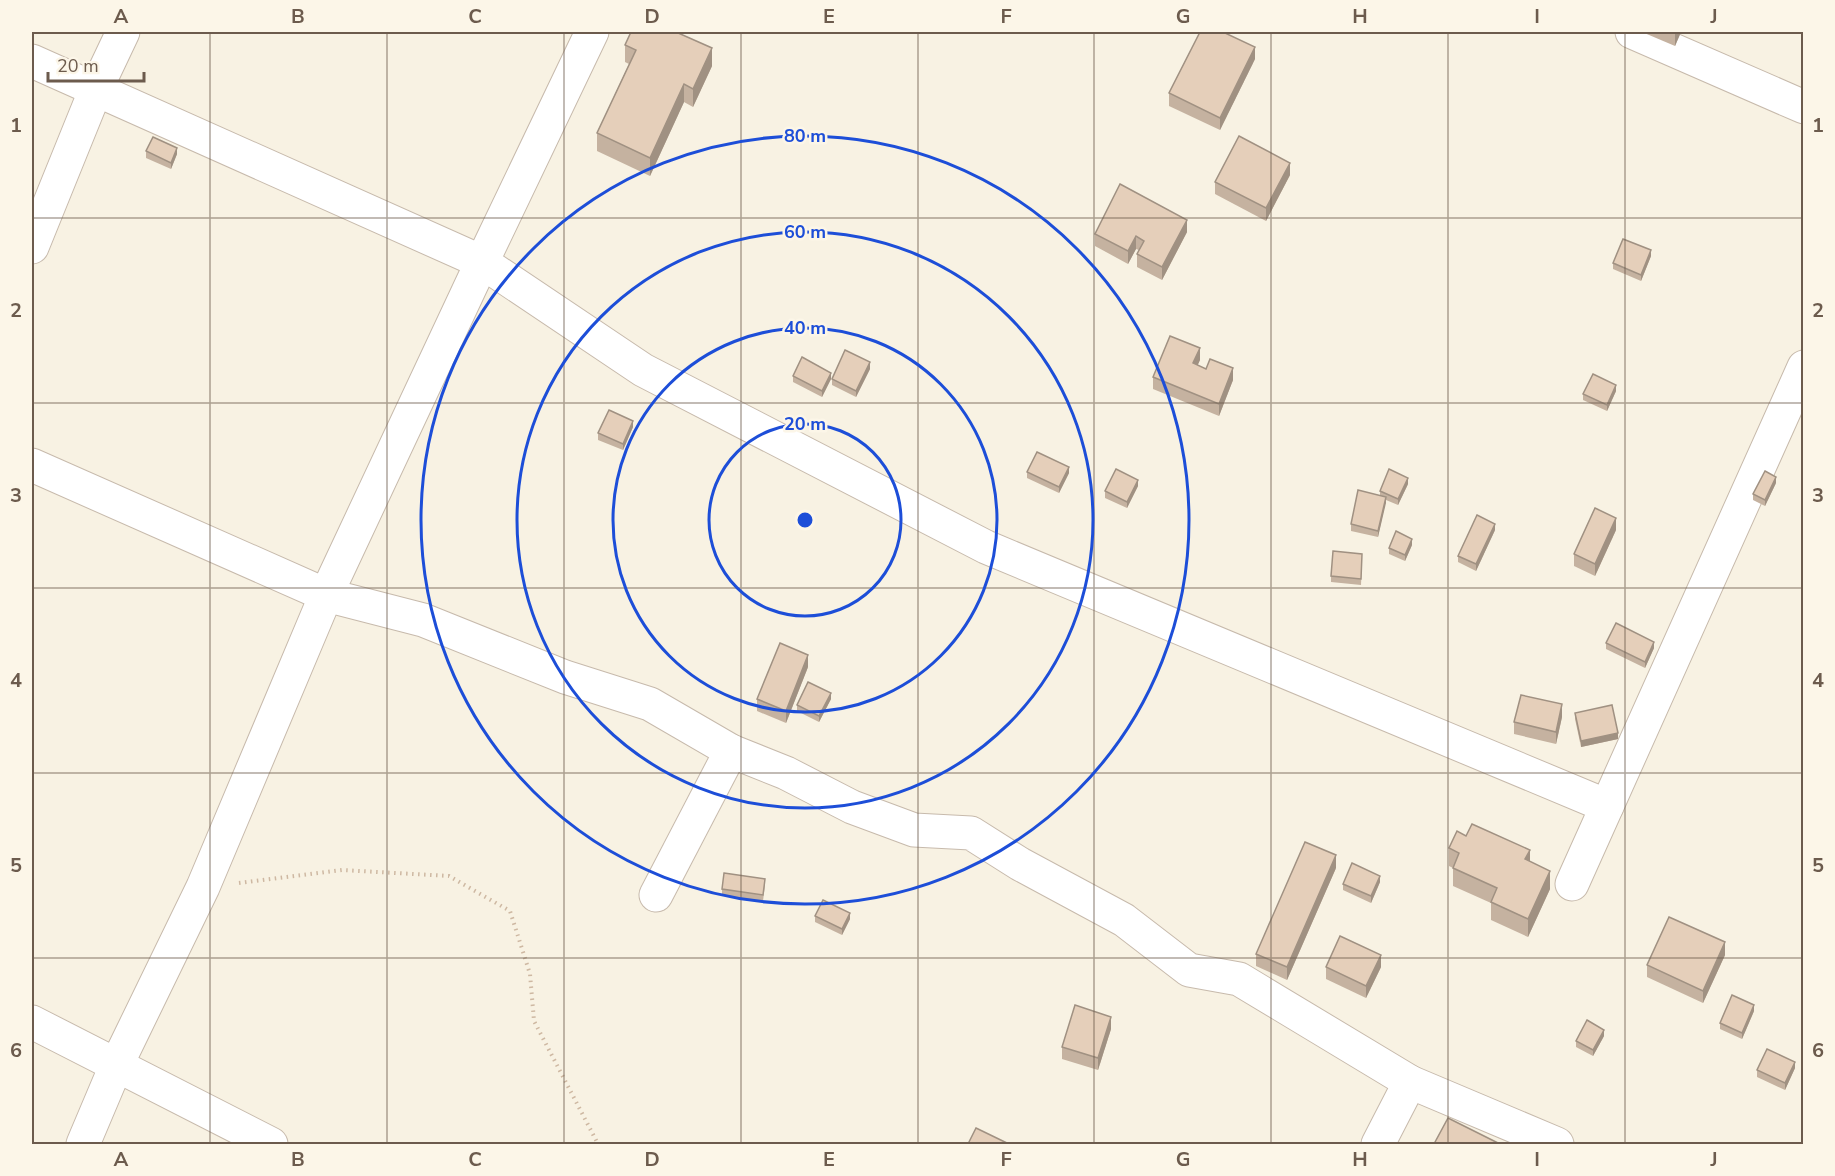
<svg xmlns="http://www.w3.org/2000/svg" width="1835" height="1176" font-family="'Nunito Sans',sans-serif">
<rect width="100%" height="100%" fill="#f8f2e3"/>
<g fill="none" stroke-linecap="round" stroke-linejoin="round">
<!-- minor casing -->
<g stroke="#c7baac" stroke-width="35">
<g id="minor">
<path d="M1632 32 1804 107"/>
<path d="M32 61 482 262 643 370 986 547 1607 806"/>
<path d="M32 247 96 89 123 32"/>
<path d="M32 465 326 595 423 620 565 677 650 704 731 751 786 773 852 807 914 830 971 833 1020 864 1124 920 1189 970 1239 979 1410 1082 1557 1144"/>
<path d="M1572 884 1804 367"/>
<path d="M656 895 731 751"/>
<path d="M32 1022 271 1144"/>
<path d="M83 1144 116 1066 203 887 326 595 482 262 592 32"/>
<path d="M1378 1144 1410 1082"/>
</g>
</g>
<!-- path -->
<path stroke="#ceb8a2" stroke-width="4" stroke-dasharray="1.5 4.5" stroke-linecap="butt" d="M239 883 342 870 449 876 510 911 530 974 534 1021 598 1144"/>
<!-- minor -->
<use href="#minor" stroke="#fff" stroke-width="33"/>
</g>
<!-- wall -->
<g fill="#c5b2a0">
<path d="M1642 32H1681L1675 46Z"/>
<path d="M625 45 712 66 693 107 684 102 650 176 597 151V133L629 64 625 62Z"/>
<path d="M1255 59 1220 130 1169 106V93Z"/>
<path d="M146 151 177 154 171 169 146 158Z"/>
<path d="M1290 175 1266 221 1215 194V182Z"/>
<path d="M1187 232 1162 280 1137 267V254L1139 250 1136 249 1128 264 1095 246V234Z"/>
<path d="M1651 256 1641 281 1613 269V263Z"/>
<path d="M1200 360 1197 365 1233 380 1219 416 1153 389V377Z"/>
<path d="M870 369 856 397 832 385V379Z"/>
<path d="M793 376 831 379 822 397 793 382Z"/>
<path d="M1616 391 1607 411 1583 400V394Z"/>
<path d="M633 427 623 450 598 440V433Z"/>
<path d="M1027 472 1069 473 1059 493 1027 478Z"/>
<path d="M1776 483 1765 506 1753 500V494Z"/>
<path d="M1408 484 1398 505 1386 500 1378 537 1351 531V524L1380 495V491Z"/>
<path d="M1138 486 1127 508 1105 498V491Z"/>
<path d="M1495 530 1476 571 1458 562V556Z"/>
<path d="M1616 530 1595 576 1574 566V554Z"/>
<path d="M1412 545 1405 561 1389 554V548Z"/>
<path d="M1362 560 1361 585 1331 582V576Z"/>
<path d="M1606 643 1654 648 1645 668 1606 649Z"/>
<path d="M808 667 786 723 757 711V699Z"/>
<path d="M831 699 819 722 797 711V705Z"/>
<path d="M1575 713 1618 739 1581 747 1575 719Z"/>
<path d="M1562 717 1556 744 1514 734V722Z"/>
<path d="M1466 836 1530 862 1550 889 1528 937 1491 920V903L1453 886V868L1449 866V848Z"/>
<path d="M1336 868 1287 980 1256 966V954Z"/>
<path d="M1380 882 1371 903 1343 890V884Z"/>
<path d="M765 885 763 901 722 895V889Z"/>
<path d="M815 916 850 919 842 935 815 922Z"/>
<path d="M1725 955 1703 1003 1647 977V965Z"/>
<path d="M1326 967H1381L1366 998 1326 979Z"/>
<path d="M1754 1011 1742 1039 1720 1029V1023Z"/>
<path d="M1111 1029 1098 1070 1062 1059V1047Z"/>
<path d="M1604 1036 1593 1056 1576 1047V1041Z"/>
<path d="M1795 1068 1785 1090 1757 1077V1070Z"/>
</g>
<!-- shaded-wall -->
<g fill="#a09182">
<path d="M1676 32H1681L1675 46V34Z"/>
<path d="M1255 47V59L1220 130V118Z"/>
<path d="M712 48V66L693 107V89Z"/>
<path d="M684 84V102L650 176V158Z"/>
<path d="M177 148V154L171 169V163Z"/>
<path d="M1290 163V175L1266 221V208Z"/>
<path d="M1187 220V232L1162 280V267Z"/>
<path d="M1136 236V249L1128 264V251Z"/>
<path d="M1651 250V256L1641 281V275Z"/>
<path d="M1200 348V360L1193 376V363Z"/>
<path d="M870 362V369L856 397V391Z"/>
<path d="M1233 368V380L1219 416V404Z"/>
<path d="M831 373V379L822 397V391Z"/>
<path d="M1616 385V391L1607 411V405Z"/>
<path d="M633 421V427L623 450V444Z"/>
<path d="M1069 467V473L1059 493V487Z"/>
<path d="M1776 477V483L1765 506V500Z"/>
<path d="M1408 478V484L1398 505V499Z"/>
<path d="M1138 480V486L1127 508V502Z"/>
<path d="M1386 497V503L1378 537V531Z"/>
<path d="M1616 518V530L1595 576V564Z"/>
<path d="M1495 524V530L1476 571V564Z"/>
<path d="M1412 539V545L1405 561V555Z"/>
<path d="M1654 642V648L1645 668V662Z"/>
<path d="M808 655V667L786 723V711Z"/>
<path d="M831 693V699L819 722V716Z"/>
<path d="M1562 704V717L1556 744V732Z"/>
<path d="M1618 733V739L1581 747V741Z"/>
<path d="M1530 850V868L1525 859Z"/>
<path d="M1336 855V868L1287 980V967Z"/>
<path d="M1550 871V889L1528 937V919Z"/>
<path d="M1380 876V882L1371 903V896Z"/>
<path d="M850 913V919L842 935V929Z"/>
<path d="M1725 942V955L1703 1003V991Z"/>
<path d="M1381 955V967L1366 998V986Z"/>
<path d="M1754 1005V1011L1742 1039V1033Z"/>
<path d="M1111 1017V1029L1098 1070V1058Z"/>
<path d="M1604 1030V1036L1593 1056V1050Z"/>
<path d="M1795 1062V1068L1785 1090V1083Z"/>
</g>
<!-- building -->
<g fill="#e5cfba" stroke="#a09182" stroke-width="1.5">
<path d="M631 32H676L712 48 693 89 684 84 650 158 597 133 636 50 625 45Z"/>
<path d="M1200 32H1223L1255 47 1220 118 1169 93Z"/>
<path d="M1239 136 1290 163 1266 208 1215 182Z"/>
<path d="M153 137 177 148 171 163 146 151Z"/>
<path d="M1120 184 1187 220 1162 267 1137 254 1144 241 1136 236 1128 251 1095 234Z"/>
<path d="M1623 239 1651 250 1641 275 1613 263Z"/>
<path d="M1170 336 1200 348 1193 363 1206 369 1210 359 1233 368 1219 404 1153 377Z"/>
<path d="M845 350 870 362 856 391 832 379Z"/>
<path d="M802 357 831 373 822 391 793 376Z"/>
<path d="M1593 374 1616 385 1607 405 1583 394Z"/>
<path d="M609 410 633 421 623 444 598 433Z"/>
<path d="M1037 452 1069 467 1059 487 1027 472Z"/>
<path d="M1116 469 1138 480 1127 502 1105 491Z"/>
<path d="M1389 469 1408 478 1398 499 1380 491Z"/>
<path d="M1765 471 1776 477 1765 500 1753 494Z"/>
<path d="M1358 490 1386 497 1378 531 1351 524Z"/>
<path d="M1595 508 1616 518 1595 564 1574 554Z"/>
<path d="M1477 515 1495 524 1476 564 1458 556Z"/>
<path d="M1396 531 1412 539 1405 555 1389 548Z"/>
<path d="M1333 551 1362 554 1361 579 1331 576Z"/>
<path d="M1616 623 1654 642 1645 662 1606 643Z"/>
<path d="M780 643 808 655 786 711 757 699Z"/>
<path d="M808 682 831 693 819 716 797 705Z"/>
<path d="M1521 695 1562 704 1556 732 1514 722Z"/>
<path d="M1612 705 1618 733 1581 741 1575 713Z"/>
<path d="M1472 824 1530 850 1525 859 1550 871 1528 919 1491 902 1497 888 1453 868 1459 853 1449 848 1457 831 1466 836Z"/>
<path d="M1305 842 1336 855 1287 967 1256 954Z"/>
<path d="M1352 863 1380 876 1371 896 1343 884Z"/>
<path d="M724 873 765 879 763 895 722 889Z"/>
<path d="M823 900 850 913 842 929 815 916Z"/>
<path d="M1669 917 1725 942 1703 991 1647 965Z"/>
<path d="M1340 936 1381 955 1366 986 1326 967Z"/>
<path d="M1732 995 1754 1005 1742 1033 1720 1023Z"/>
<path d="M1075 1005 1111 1017 1098 1058 1062 1047Z"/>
<path d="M1587 1020 1604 1030 1593 1050 1576 1041Z"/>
<path d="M1767 1049 1795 1062 1785 1083 1757 1070Z"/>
<path d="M1448 1118 1500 1144H1434Z"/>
<path d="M976 1128 1009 1144H968Z"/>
</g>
<!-- grid -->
<path fill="none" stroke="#6c5b4d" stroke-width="1.5" stroke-opacity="0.55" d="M210 32V1144M387 32V1144M564 32V1144M741 32V1144M918 32V1144M1094 32V1144M1271 32V1144M1448 32V1144M1625 32V1144M32 218H1804M32 403H1804M32 588H1804M32 773H1804M32 958H1804"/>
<!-- distance rings -->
<g fill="none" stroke="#1d4ed8" stroke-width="3">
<circle cx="805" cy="520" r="96"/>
<circle cx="805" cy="520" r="192"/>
<circle cx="805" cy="520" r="288"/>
<circle cx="805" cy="520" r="384"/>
</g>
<circle cx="805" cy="520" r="9" fill="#1d4ed8" stroke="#fcf6e8" stroke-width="3"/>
<g font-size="18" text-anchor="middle" font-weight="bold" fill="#1d4ed8" stroke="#fcf6e8" stroke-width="5" stroke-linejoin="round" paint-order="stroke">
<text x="805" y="142">80 m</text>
<text x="805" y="238">60 m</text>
<text x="805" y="334">40 m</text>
<text x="805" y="430">20 m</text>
</g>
<!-- border -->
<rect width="1835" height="1176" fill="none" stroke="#fcf6e8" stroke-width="66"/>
<!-- scale -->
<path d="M48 72v9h96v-9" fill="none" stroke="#6c5b4d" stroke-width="3"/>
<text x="57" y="72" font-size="18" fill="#6c5b4d" stroke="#fcf6e8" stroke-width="4.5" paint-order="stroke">20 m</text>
<rect x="33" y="33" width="1769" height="1110" fill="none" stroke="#6c5b4d" stroke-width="2"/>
<g font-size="20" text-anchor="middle" font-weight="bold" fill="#6c5b4d">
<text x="121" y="23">A</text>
<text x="298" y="23">B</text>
<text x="475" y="23">C</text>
<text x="652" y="23">D</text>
<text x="829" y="23">E</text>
<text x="1006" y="23">F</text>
<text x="1183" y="23">G</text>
<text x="1360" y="23">H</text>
<text x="1537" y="23">I</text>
<text x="1714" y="23">J</text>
<text x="16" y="132">1</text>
<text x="1818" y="132">1</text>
<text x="16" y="317">2</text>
<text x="1818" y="317">2</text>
<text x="16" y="502">3</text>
<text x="1818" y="502">3</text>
<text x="16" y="687">4</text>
<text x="1818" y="687">4</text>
<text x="16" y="872">5</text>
<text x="1818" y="872">5</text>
<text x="16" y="1057">6</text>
<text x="1818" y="1057">6</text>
<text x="121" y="1166">A</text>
<text x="298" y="1166">B</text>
<text x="475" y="1166">C</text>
<text x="652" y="1166">D</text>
<text x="829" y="1166">E</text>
<text x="1006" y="1166">F</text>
<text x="1183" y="1166">G</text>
<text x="1360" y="1166">H</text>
<text x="1537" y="1166">I</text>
<text x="1714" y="1166">J</text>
</g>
</svg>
